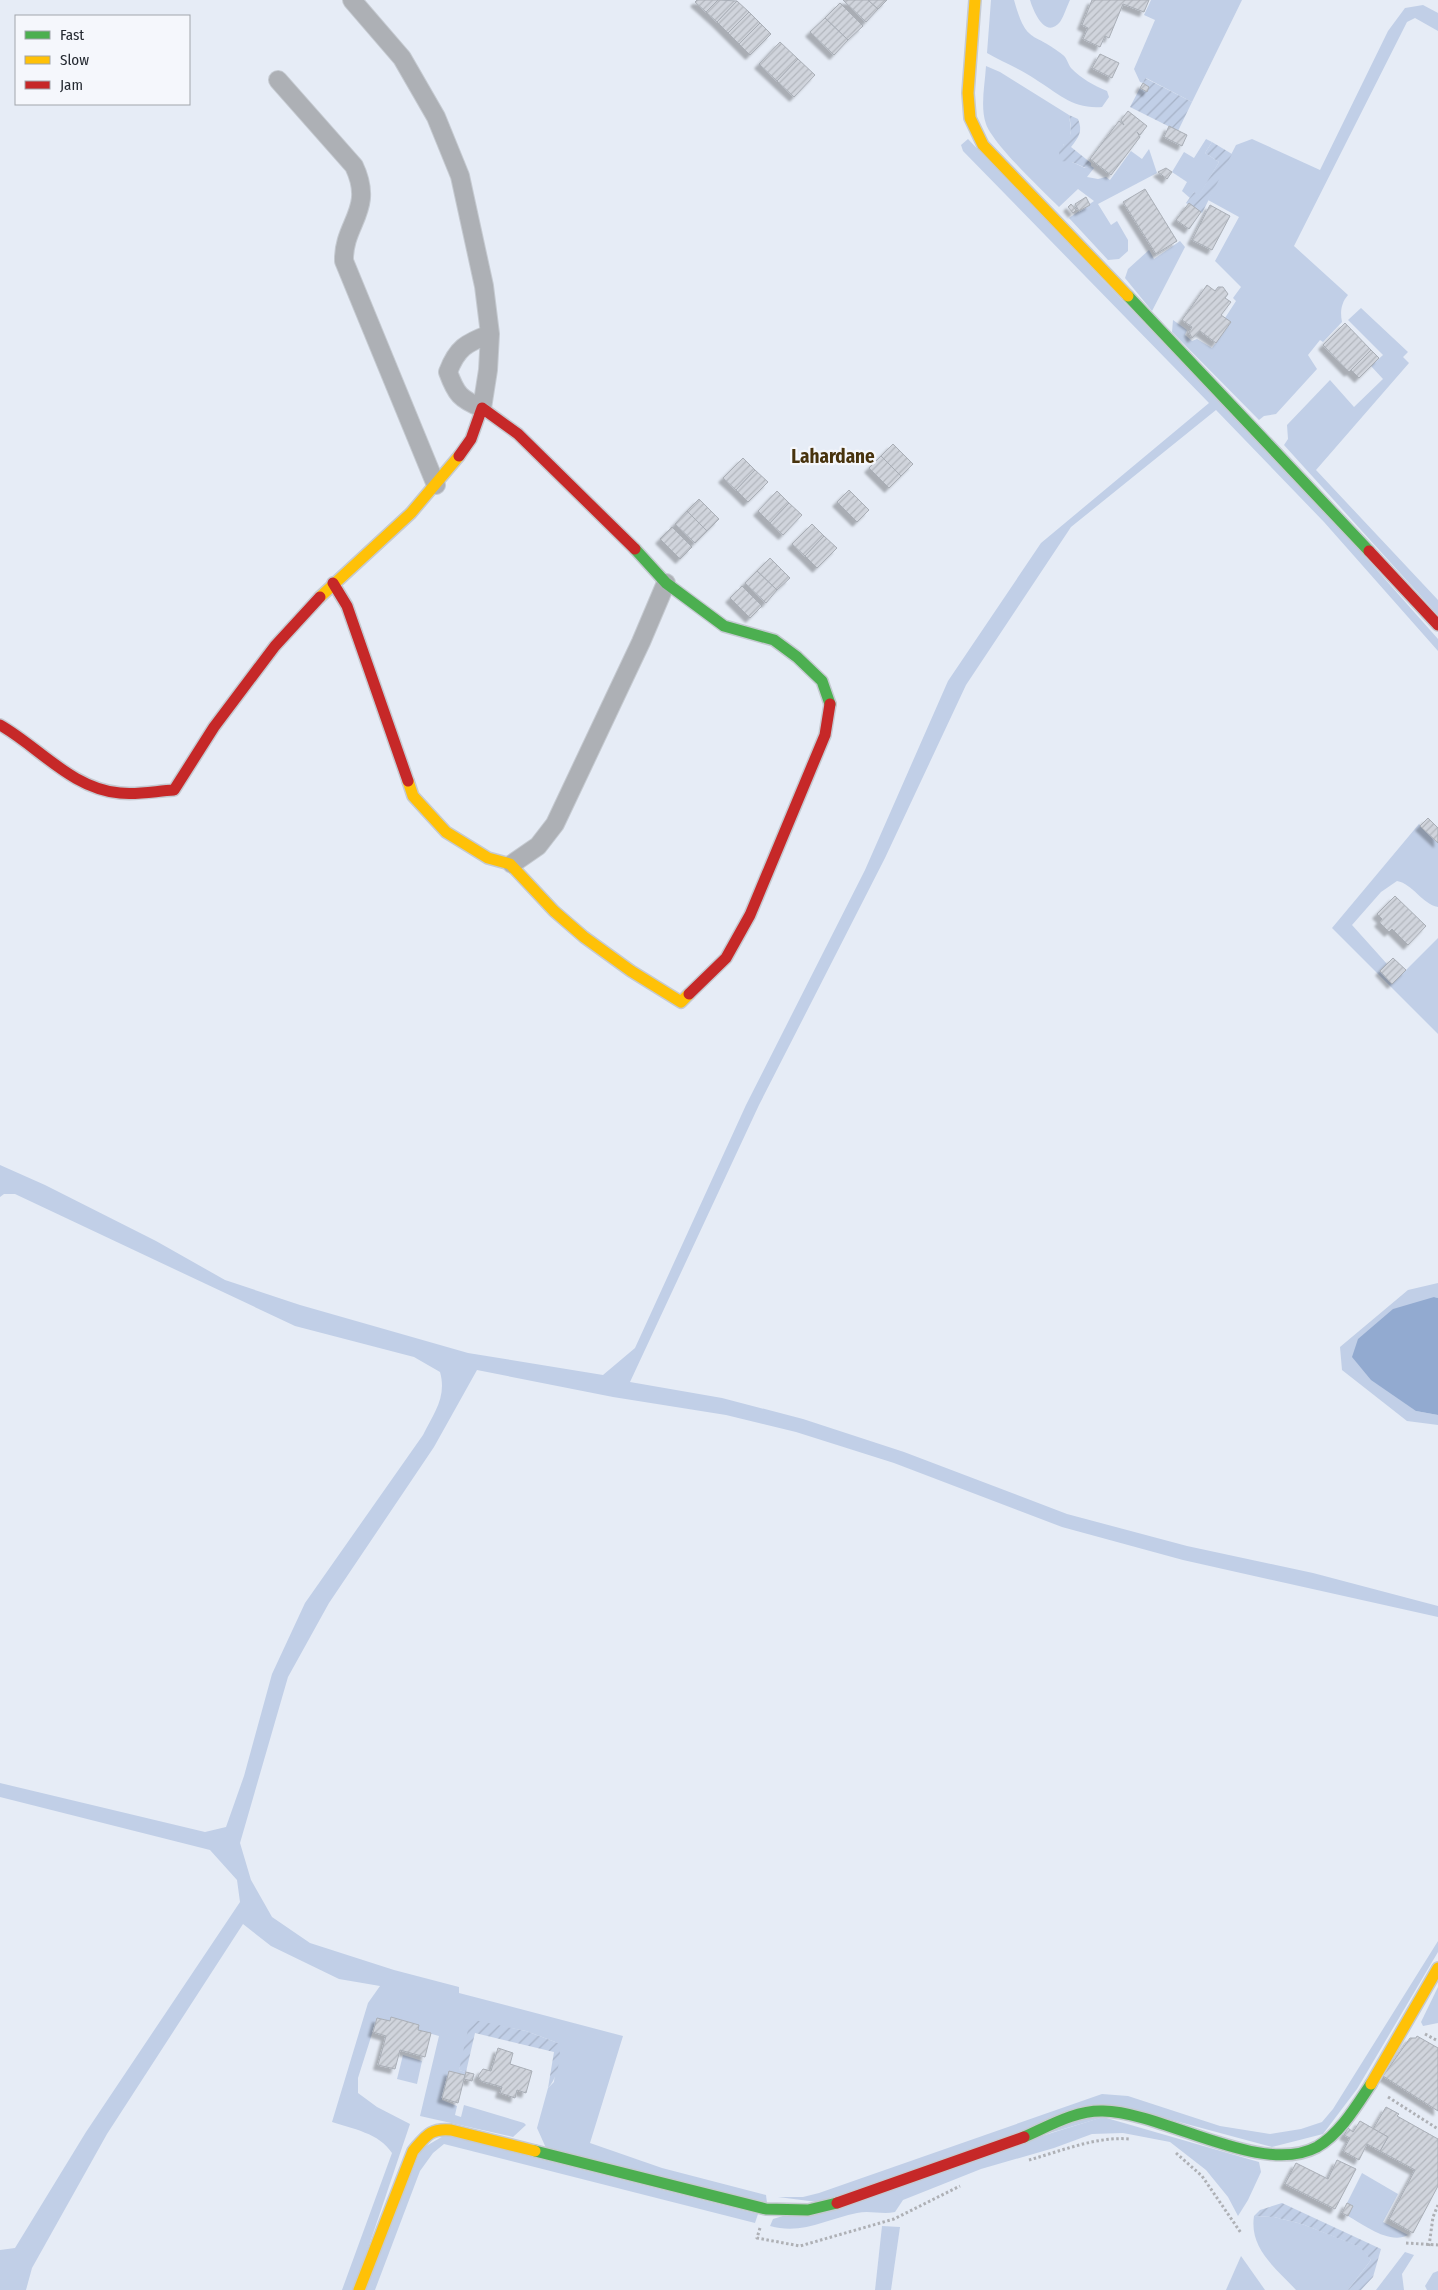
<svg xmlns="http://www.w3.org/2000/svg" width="1438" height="2290" font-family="'Fira Sans Condensed',sans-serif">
<defs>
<pattern id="garden-furrows" width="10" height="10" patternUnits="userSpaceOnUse" patternTransform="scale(1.25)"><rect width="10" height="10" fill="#c1cfe7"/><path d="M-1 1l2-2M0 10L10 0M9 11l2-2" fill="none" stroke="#a6b2c7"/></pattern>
<pattern id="building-hatch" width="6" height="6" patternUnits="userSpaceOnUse" patternTransform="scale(1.25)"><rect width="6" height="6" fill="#d0d4dc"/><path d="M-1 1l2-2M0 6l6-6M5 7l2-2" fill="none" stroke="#b2b6bd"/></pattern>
<filter id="shadow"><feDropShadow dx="-4.5" dy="4.5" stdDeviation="1" flood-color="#0004"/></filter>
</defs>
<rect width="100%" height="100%" fill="#e6ecf6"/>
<!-- grass -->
<g fill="#c1cfe7">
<path d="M991 0H1014C1027 46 1032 30 1063 55 1067 58 1068 64 1071 68 1082 79 1093 85 1107 91L1109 97 1102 107C1072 109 1059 94 1035 79 1020 69 1003 62 987 53Z"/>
<path d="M1030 0H1070C1067 6 1064 16 1060 22 1045 40 1033 10 1030 0Z"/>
<path d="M1151 0H1242L1192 102 1146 78 1143 83 1140 82 1134 69 1155 20 1144 15Z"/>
<path d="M1423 5 1438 13V31L1415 18 1407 22 1294 246 1348 295C1341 303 1340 312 1342 322L1323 342 1320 340 1308 355 1317 369 1276 414 1264 416 1259 420 1172 332 1173 320 1187 330 1185 335 1192 341 1197 339 1212 348 1231 322 1225 318 1236 301 1233 298 1241 287 1215 261 1239 217 1208 200 1236 145 1252 139 1320 170 1388 31 1405 8Z"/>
<path d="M986 66 1000 72 1069 115 1071 130 1069 142 1063 145 1072 162 1085 168 1091 166 1094 168 1087 177 1098 179 1106 177 1110 180 1131 151 1142 159 1149 149 1157 173 1098 204 1111 225 1117 221 1128 240V251L1119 259 1108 260 1069 218 1094 201 1078 189 1059 207C1042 190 993 144 986 124 980 107 985 84 986 66Z"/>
<path d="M968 139 1330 517 1438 639V651L1324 522 1216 410 1071 527 966 685 885 858 759 1105 630 1382 722 1398 803 1419 904 1452 1067 1514 1187 1546 1313 1573 1438 1606V1617L1183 1560 1062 1527 894 1463 796 1432 726 1415 613 1397 477 1370 434 1447 329 1603 288 1677 240 1843 251 1880 272 1917 310 1943 394 1970 459 1987V1993L623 2036 590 2143 662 2168 766 2195 767 2203 546 2148 537 2128 548 2088 554 2082 558 2043 526 2031 474 2021 459 2070 466 2072 465 2075 449 2071 442 2100 457 2106 455 2115 461 2117 464 2105 524 2123 526 2125 513 2137 420 2116 439 2036 418 2030 419 2025 391 2017 390 2021 377 2018 358 2078V2093L377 2107 410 2124 354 2290H342L392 2153C379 2133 353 2129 332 2122L368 2003 380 1986 339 1979 271 1946 243 1924 107 2134 32 2268 26 2290H0V2250L15 2248 86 2132 240 1902 237 1880 210 1850 0 1797V1783L205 1832 226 1827 244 1776 272 1674 305 1603 423 1435C434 1413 447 1397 440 1372L414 1357 295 1326 15 1194H4L0 1197V1165L45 1185 156 1241 225 1280 300 1305 468 1353 603 1375 635 1348 746 1105 865 870 948 681 1041 543 1209 403 963 151 961 145Z"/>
<path d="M1206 139 1212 142 1205 153 1219 162 1199 196 1194 192 1190 198 1182 191 1187 182 1172 172 1184 152 1194 158Z"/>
<path d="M1180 241 1185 247 1152 311 1125 278 1128 269 1149 250 1154 259Z"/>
<path d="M1361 308 1408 352 1403 357 1409 363 1316 470 1438 600V615L1284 445 1288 439 1287 425 1330 380 1354 407 1383 379 1371 366 1383 355 1348 320Z"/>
<path d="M1419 824 1438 843V907C1422 904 1413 884 1397 881L1381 892 1352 925 1387 964 1380 971 1392 984 1438 938V1034L1332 928Z"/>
<path d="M1438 1283V1298L1434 1297 1416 1411 1438 1415V1425L1407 1421 1342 1370 1340 1347 1408 1290Z"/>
<path d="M1438 1941V1952L1357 2089 1323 2134 1272 2147 1131 2109 817 2202 778 2197H803L819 2193 1102 2094 1128 2096 1220 2126 1270 2134 1301 2129 1322 2122 1333 2109Z"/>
<path d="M1438 1987V2023L1423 2026 1421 2022Z"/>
<path d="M403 2055 422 2061 417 2084 397 2079Z"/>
<path d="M1103 2117 1259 2162 1261 2172 1248 2200 1238 2216 1228 2197 1206 2170 1170 2142 1123 2133 1092 2134 1054 2148 981 2169 903 2200 895 2212C882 2215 870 2210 857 2213 827 2219 802 2235 770 2226L773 2219Z"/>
<path d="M445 2135 758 2214 755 2223 444 2144 433 2153 420 2171 375 2290H365L421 2149Z"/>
<path d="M1362 2173 1398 2194 1383 2222 1408 2235C1390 2245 1364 2225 1348 2216L1353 2206 1347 2203Z"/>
<path d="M1254 2216 1274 2217 1302 2224 1361 2247 1371 2260 1348 2290H1296C1276 2268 1249 2249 1254 2216Z"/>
<path d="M882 2226 900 2227 891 2290H875Z"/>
<path d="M1405 2252 1414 2255 1402 2274 1404 2290H1376Z"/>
<path d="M1241 2256 1265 2290H1226Z"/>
<path d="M1438 2271V2290H1427L1425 2286 1433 2273Z"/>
</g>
<!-- garden -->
<g fill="url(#garden-furrows)">
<path d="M1145 78 1192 102 1178 131 1130 107 1140 88 1147 91 1149 87 1143 83Z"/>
<path d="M1069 115 1078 119C1083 131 1079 137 1071 147L1091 163V166L1086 168 1072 162 1060 161 1059 151C1071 135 1073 137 1069 115Z"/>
<path d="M1212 142 1232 154 1202 213 1186 203 1194 192 1199 195 1219 162 1205 153Z"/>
<path d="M474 2020 526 2031 558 2043C563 2055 557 2079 548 2088L554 2052 475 2033 466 2072 459 2070 469 2025Z"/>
<path d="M1282 2203 1381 2249 1373 2277 1361 2290H1348L1371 2260 1360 2247 1302 2224 1274 2217 1254 2216 1260 2210Z"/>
</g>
<!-- water -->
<path fill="#92aad0" d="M1434 1297 1438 1298V1415L1416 1411 1371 1380 1352 1357 1358 1339 1393 1309Z"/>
<!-- building -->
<g fill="url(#building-hatch)" stroke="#a9aeb6" filter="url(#shadow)">
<path d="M697 0H718L706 12 695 2Z"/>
<path d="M718 0 737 1 717 22 706 12Z"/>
<path d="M843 0H868L878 9 866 22Z"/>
<path d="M868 0H887L878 9Z"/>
<path d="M1092 0H1149L1144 12 1123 4 1109 38 1105 36 1100 47 1083 39 1088 28 1082 25Z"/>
<path d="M737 1 749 12 728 33 717 22Z"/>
<path d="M840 3 863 26 848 40 825 18Z"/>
<path d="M749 12 760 23 739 44 728 33Z"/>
<path d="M825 18 848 40 834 55 810 32Z"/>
<path d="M760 23 771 34 750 55 739 44Z"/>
<path d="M780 42 798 59 777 81 759 64Z"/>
<path d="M1100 54 1119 63 1112 78 1092 68Z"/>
<path d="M798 59 815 75 794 97 777 81Z"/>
<path d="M1143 83 1149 87 1147 92 1140 88Z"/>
<path d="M1128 111 1147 126 1140 135 1137 132 1140 137 1111 175 1090 159 1119 121 1124 125 1121 120Z"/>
<path d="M1169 126 1187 135 1182 146 1164 137Z"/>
<path d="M1166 168 1172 172 1167 179 1158 172Z"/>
<path d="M1145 189 1177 241 1156 254 1123 202Z"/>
<path d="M1086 197 1090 205 1079 211 1075 204Z"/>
<path d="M1189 203 1201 212 1189 229 1176 220Z"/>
<path d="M1071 204 1076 210 1073 213 1068 207Z"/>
<path d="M1210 205 1230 216 1212 250 1192 240Z"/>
<path d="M1207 285 1215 291 1218 287H1223L1228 294 1225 298 1231 302 1221 315 1231 322 1216 343 1200 331 1192 338 1189 332 1192 327 1182 320Z"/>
<path d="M1345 323 1371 350 1349 372 1323 345Z"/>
<path d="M1371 350 1379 358 1359 378 1351 370Z"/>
<path d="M893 444 913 464 901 476 881 456Z"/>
<path d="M881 456 901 476 889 488 869 468Z"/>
<path d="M743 458 755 470 736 490 723 478Z"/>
<path d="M755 470 768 482 748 502 736 490Z"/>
<path d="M849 490 869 510 857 522 837 502Z"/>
<path d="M777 491 789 503 770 523 758 511Z"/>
<path d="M699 499 719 519 707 531 687 511Z"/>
<path d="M789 503 802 515 783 535 770 523Z"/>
<path d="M687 511 707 531 695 543 675 524Z"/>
<path d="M812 524 824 536 805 556 792 544Z"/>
<path d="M672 527 692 547 680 559 660 539Z"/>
<path d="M824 536 837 548 817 568 805 556Z"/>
<path d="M770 558 790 578 777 590 757 571Z"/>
<path d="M757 571 777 590 766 603 745 583Z"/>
<path d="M742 586 762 606 750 618 730 598Z"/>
<path d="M1428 818 1438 828V843L1420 826Z"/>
<path d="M1395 896 1426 926 1408 945 1392 929 1389 932 1379 922 1382 919 1377 914Z"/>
<path d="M1393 958 1406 970 1392 984 1380 971Z"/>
<path d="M391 2017 419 2025 418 2030 431 2033 425 2057 400 2050 395 2069 378 2065 386 2036 373 2032 377 2018 390 2021Z"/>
<path d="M1417 2036 1438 2048V2111L1383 2076 1410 2038H1416Z"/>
<path d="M498 2048 513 2053 510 2064 532 2071 526 2093 517 2090 515 2098 500 2093 502 2087 481 2081 478 2076 483 2069 491 2071Z"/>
<path d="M449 2071 465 2075 458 2103 442 2098Z"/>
<path d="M466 2072 474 2074 472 2081 464 2079Z"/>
<path d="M1386 2107 1399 2114 1397 2116 1438 2139V2186L1413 2233 1389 2219 1415 2170 1380 2151 1388 2137 1373 2129Z"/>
<path d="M1360 2121 1388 2137 1380 2151 1367 2144 1359 2160 1343 2151 1350 2138 1344 2135 1348 2128 1353 2132Z"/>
<path d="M1337 2160 1356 2169 1335 2209 1285 2184 1296 2163 1328 2179Z"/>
<path d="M1347 2203 1353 2206 1348 2216 1342 2213Z"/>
</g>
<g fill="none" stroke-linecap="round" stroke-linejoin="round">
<!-- street casing -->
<g stroke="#c5cad1" stroke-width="20">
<g id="street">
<path d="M352 0 402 58 436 117 460 176 484 286 490 334 488 370 482 408C460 399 456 394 448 372 457 348 466 343 490 334"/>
<path d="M278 80 354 166C375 210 343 223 344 261L436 485"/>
<path d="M512 864 538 846 555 824 641 642 666 583"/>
</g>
</g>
<!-- fast casing -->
<g stroke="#c5cad1" stroke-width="14">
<g id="fast">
<path d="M1128 296 1369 551"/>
<path d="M635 549 666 583 724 626 774 640 797 657 822 681 830 704"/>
<path d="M1024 2137C1049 2126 1076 2110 1103 2111 1164 2112 1261 2177 1317 2147 1340 2134 1357 2105 1371 2084"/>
<path d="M535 2151 766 2209 808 2210 837 2203"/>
</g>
</g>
<!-- slow casing -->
<g stroke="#c5cad1" stroke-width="14">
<g id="slow">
<path d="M975 0 968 93 970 118 983 145 1128 296"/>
<path d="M320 597 411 513 459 456"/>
<path d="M408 781 413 796 446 832 488 858 510 864 554 911 584 937 631 971 681 1002 689 994"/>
<path d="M1371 2084 1438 1968"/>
<path d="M359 2290 413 2151C426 2136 430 2128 451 2130L535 2151"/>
</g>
</g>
<!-- jam casing -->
<g stroke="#c5cad1" stroke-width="14">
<g id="jam">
<path d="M459 456 471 439 482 408 518 434 635 549"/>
<path d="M1369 551 1438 625"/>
<path d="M333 583 347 606 408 781"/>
<path d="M0 725C39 747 72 789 120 793 138 795 156 791 174 790L214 727 275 646 320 597"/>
<path d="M689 994 726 958 750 915 825 735 830 704"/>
<path d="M837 2203 1024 2137"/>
</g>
</g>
<!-- path -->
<g stroke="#aeb0b5" stroke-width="3" stroke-dasharray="2.5 2.5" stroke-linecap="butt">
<path d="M1425 2034 1438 2041"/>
<path d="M1388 2097 1438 2129"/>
<path d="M1176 2153 1202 2176 1241 2233"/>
<path d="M1029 2160C1061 2151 1097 2136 1130 2139"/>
<path d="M760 2228 757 2238 800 2246 894 2219 960 2186"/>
<path d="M1406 2243 1438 2245"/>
<path d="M1429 2246 1433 2217 1438 2205"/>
</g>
<!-- street -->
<use href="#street" stroke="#adb0b5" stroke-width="18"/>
<!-- fast -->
<use href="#fast" stroke="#4caf50" stroke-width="11"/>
<!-- slow -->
<use href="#slow" stroke="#ffc107" stroke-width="11"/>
<!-- jam -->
<use href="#jam" stroke="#c62828" stroke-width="11"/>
</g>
<g text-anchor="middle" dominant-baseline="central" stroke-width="4.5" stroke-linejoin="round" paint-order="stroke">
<!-- quarter labels -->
<g font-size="19" font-weight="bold" fill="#48330d" stroke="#f5f7fc">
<text x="833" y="456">Lahardane</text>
</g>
</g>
<!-- legend -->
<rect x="15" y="15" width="175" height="90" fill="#f5f7fc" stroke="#a1a5ab"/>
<rect x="25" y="31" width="25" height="8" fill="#4caf50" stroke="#a1a5ab"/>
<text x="60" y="40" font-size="15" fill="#242931">Fast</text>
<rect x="25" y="56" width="25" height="8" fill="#ffc107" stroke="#a1a5ab"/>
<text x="60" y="65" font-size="15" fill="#242931">Slow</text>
<rect x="25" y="81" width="25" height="8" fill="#c62828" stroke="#a1a5ab"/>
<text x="60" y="90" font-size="15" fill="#242931">Jam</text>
</svg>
